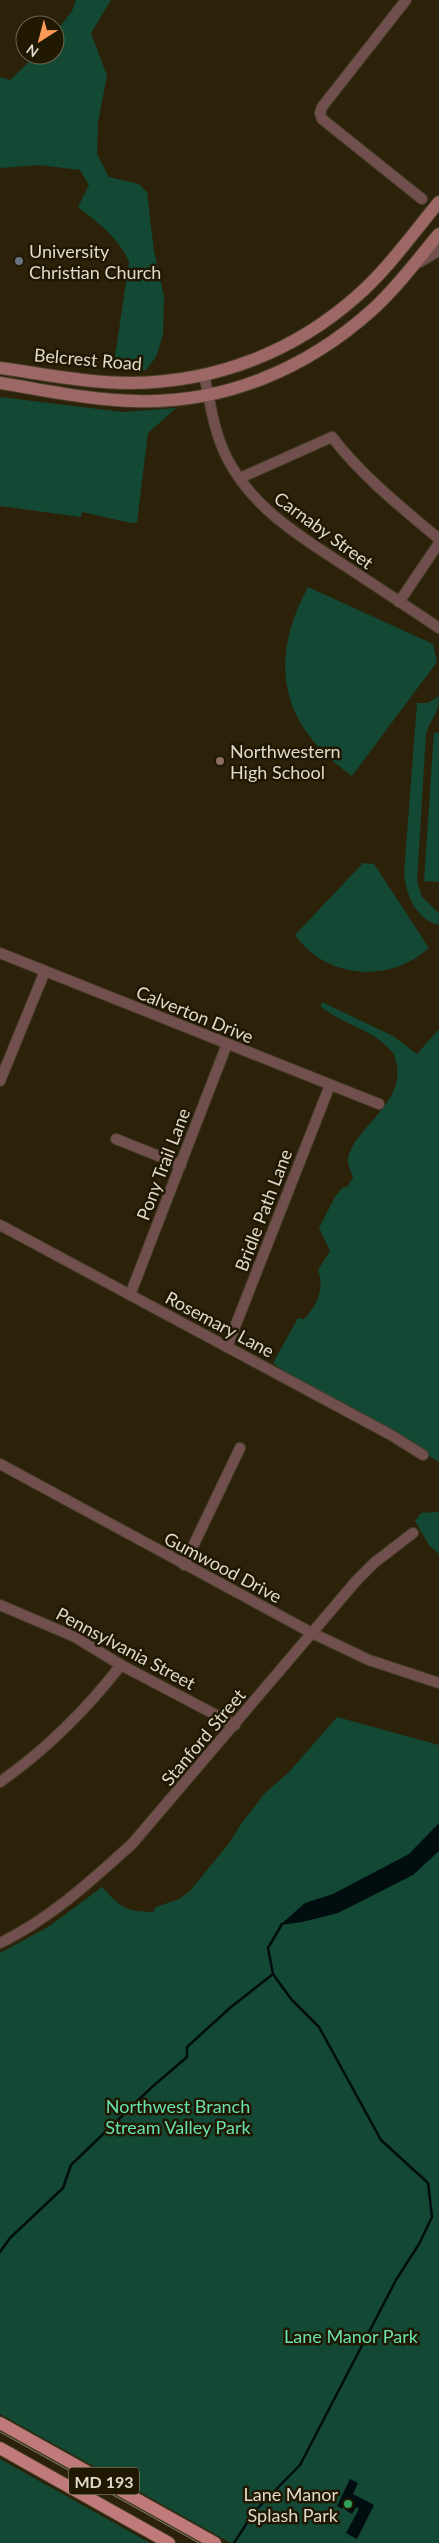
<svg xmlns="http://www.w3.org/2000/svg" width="439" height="2543" font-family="Lato,sans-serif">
<rect width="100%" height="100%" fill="#2b2209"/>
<!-- green -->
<g fill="#124834">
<path d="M76 0H111L91 33 107 76 98 122 97 154 109 177 139 184 147 192 154 251 164 296 163 335 156 357 146 370H113L129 262C120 239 97 222 78 207L89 185 80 170 39 165 0 168V77L10 80 36 55H55V33L72 11Z"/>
<path d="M0 397 123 412 176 408 148 433 137 522 131 523 82 512 81 517 0 506Z"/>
<path d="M308 587 433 644 437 662 352 776C281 726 267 663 308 587Z"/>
<path d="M439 696C439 715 431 717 426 734L417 882 422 897 439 913V925C415 919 406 894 404 873L417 703H428Z"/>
<path d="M434 732 439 733V882L424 881Z"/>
<path d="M363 863 374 864 429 948C389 984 326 979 295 935Z"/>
<path d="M322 1002 393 1036 417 1054 439 1029V1462C385 1427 324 1403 273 1363L298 1318 304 1319C317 1306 325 1288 318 1270L330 1251 319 1228 335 1197 342 1188 347 1187 353 1178C352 1174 349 1168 348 1163 346 1133 408 1104 396 1062 395 1059 395 1054 392 1052 375 1030 342 1024 321 1007Z"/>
<path d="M439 1512V1554L429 1545 415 1521 421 1513Z"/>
<path d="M337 1717 439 1745V2543H231L0 2414V1953L48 1927 102 1887C121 1908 125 1911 153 1912L156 1907 179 1899 189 1892 230 1842 241 1824 265 1793 289 1772Z"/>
<path d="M0 2459 150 2543H0Z"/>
</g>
<!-- water -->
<g fill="#020d10">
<path d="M439 1823V1851L413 1875 338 1913 302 1922 280 1925 305 1903 333 1894 409 1854Z"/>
<path d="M350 2479 358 2483 353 2494 374 2505 357 2539 346 2533 359 2509 356 2507 352 2514 345 2510 349 2503 347 2501 342 2509 337 2506Z"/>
</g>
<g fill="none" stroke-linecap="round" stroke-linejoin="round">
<!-- stream -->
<g stroke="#020d10" stroke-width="2.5">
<path d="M0 2252 10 2238 63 2188 71 2165 152 2087 187 2057V2047L231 2007 273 1974"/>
<path d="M234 2543 254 2512 300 2465 396 2280 419 2244 432 2217 428 2183 381 2140 319 2027 291 1999 273 1974 268 1948 282 1924"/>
</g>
<!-- minor casing -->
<g stroke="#483f28" stroke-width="12">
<g id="minor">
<path d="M406 0 322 107 320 113 322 119 422 199"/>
<path d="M204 374C210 402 214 433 227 458 253 509 301 537 347 567 377 587 408 607 439 628"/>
<path d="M240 478 332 437C362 476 402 508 439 539"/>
<path d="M399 602 439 543"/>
<path d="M0 953 379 1104"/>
<path d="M0 1081 45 971"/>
<path d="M116 1139 181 1165"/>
<path d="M0 1225 391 1435 423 1455"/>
<path d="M130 1295 227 1044"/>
<path d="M227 1347 330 1085"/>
<path d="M0 1464 312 1633 369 1660 439 1683"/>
<path d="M184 1565 240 1448"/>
<path d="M0 1605 75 1637 121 1665 235 1725"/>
<path d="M0 1782C47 1749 86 1710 121 1665"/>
<path d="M0 1943C50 1919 91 1881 132 1844L357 1580 374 1563 413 1533"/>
</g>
</g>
<!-- tertiary casing -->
<g stroke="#483f28" stroke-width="13">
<path id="tertiary" d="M419 262 439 250"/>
</g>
<!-- secondary casing -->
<g stroke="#483f28" stroke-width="14">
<g id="secondary">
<path d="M0 368C43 374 88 383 132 383 216 382 294 352 357 296 388 269 413 233 439 202"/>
<path d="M0 383C45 390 90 400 136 401 224 404 306 369 371 311 396 289 417 260 439 234"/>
</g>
</g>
<!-- primary casing -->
<g stroke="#483f28" stroke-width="14">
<g id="primary">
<path d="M0 2423 215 2543"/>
<path d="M0 2448 169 2543"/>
</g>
</g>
<!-- minor -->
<use href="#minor" stroke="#714f4e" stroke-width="10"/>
<!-- tertiary -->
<use href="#tertiary" stroke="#714f4e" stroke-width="11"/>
<!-- secondary -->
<use href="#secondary" stroke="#9d6766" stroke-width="12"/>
<!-- primary -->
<use href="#primary" stroke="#bf7a79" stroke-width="12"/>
<!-- tram -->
<path stroke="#8a836f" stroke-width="1" d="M0 2432 199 2543"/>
</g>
<!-- markers -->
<circle fill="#6b7280" stroke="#211802" stroke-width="2" cx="19" cy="261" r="5"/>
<circle fill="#8d6e63" stroke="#211802" stroke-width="2" cx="220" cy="761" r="5"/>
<circle fill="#2e9e5b" stroke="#211802" stroke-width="2" cx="348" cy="2504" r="5"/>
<g text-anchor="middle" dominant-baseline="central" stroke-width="5" stroke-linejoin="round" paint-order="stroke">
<!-- shield labels -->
<rect fill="#211802" stroke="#a6a08f" stroke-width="1" x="69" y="2467.5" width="70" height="27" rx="4"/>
<g font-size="16" font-weight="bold" fill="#dfdacb">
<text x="104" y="2481">MD 193</text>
</g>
<!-- poi labels -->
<g font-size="18" fill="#dfdacb" stroke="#211802" text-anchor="start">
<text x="29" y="251">University<tspan x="29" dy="21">Christian Church</tspan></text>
<text x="230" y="751">Northwestern<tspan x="230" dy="21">High School</tspan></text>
<text x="338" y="2494" text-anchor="end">Lane Manor<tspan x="338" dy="21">Splash Park</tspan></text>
</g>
<!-- street labels -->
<g font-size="18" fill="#dfdacb" stroke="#211802">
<text transform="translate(88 359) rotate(5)">Belcrest Road</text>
<text transform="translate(324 530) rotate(36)">Carnaby Street</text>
<text transform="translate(195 1014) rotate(22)">Calverton Drive</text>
<text transform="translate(163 1164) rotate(-69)">Pony Trail Lane</text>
<text transform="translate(263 1210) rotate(-69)">Bridle Path Lane</text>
<text transform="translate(220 1324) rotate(28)">Rosemary Lane</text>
<text transform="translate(223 1567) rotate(28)">Gumwood Drive</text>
<text transform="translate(126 1648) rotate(28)">Pennsylvania Street</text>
<text transform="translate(203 1737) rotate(-50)">Stanford Street</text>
</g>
<!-- park labels -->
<g font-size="18" fill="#67e1af" stroke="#211802">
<text x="178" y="2106">Northwest Branch<tspan x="178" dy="21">Stream Valley Park</tspan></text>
<text x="351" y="2336">Lane Manor Park</text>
</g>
</g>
<!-- north arrow -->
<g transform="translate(40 40) rotate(216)"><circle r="24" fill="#211802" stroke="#6d6652"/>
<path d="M0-4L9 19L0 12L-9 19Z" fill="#fd9c56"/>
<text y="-8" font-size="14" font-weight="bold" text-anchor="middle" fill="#dfdacb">N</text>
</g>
</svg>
